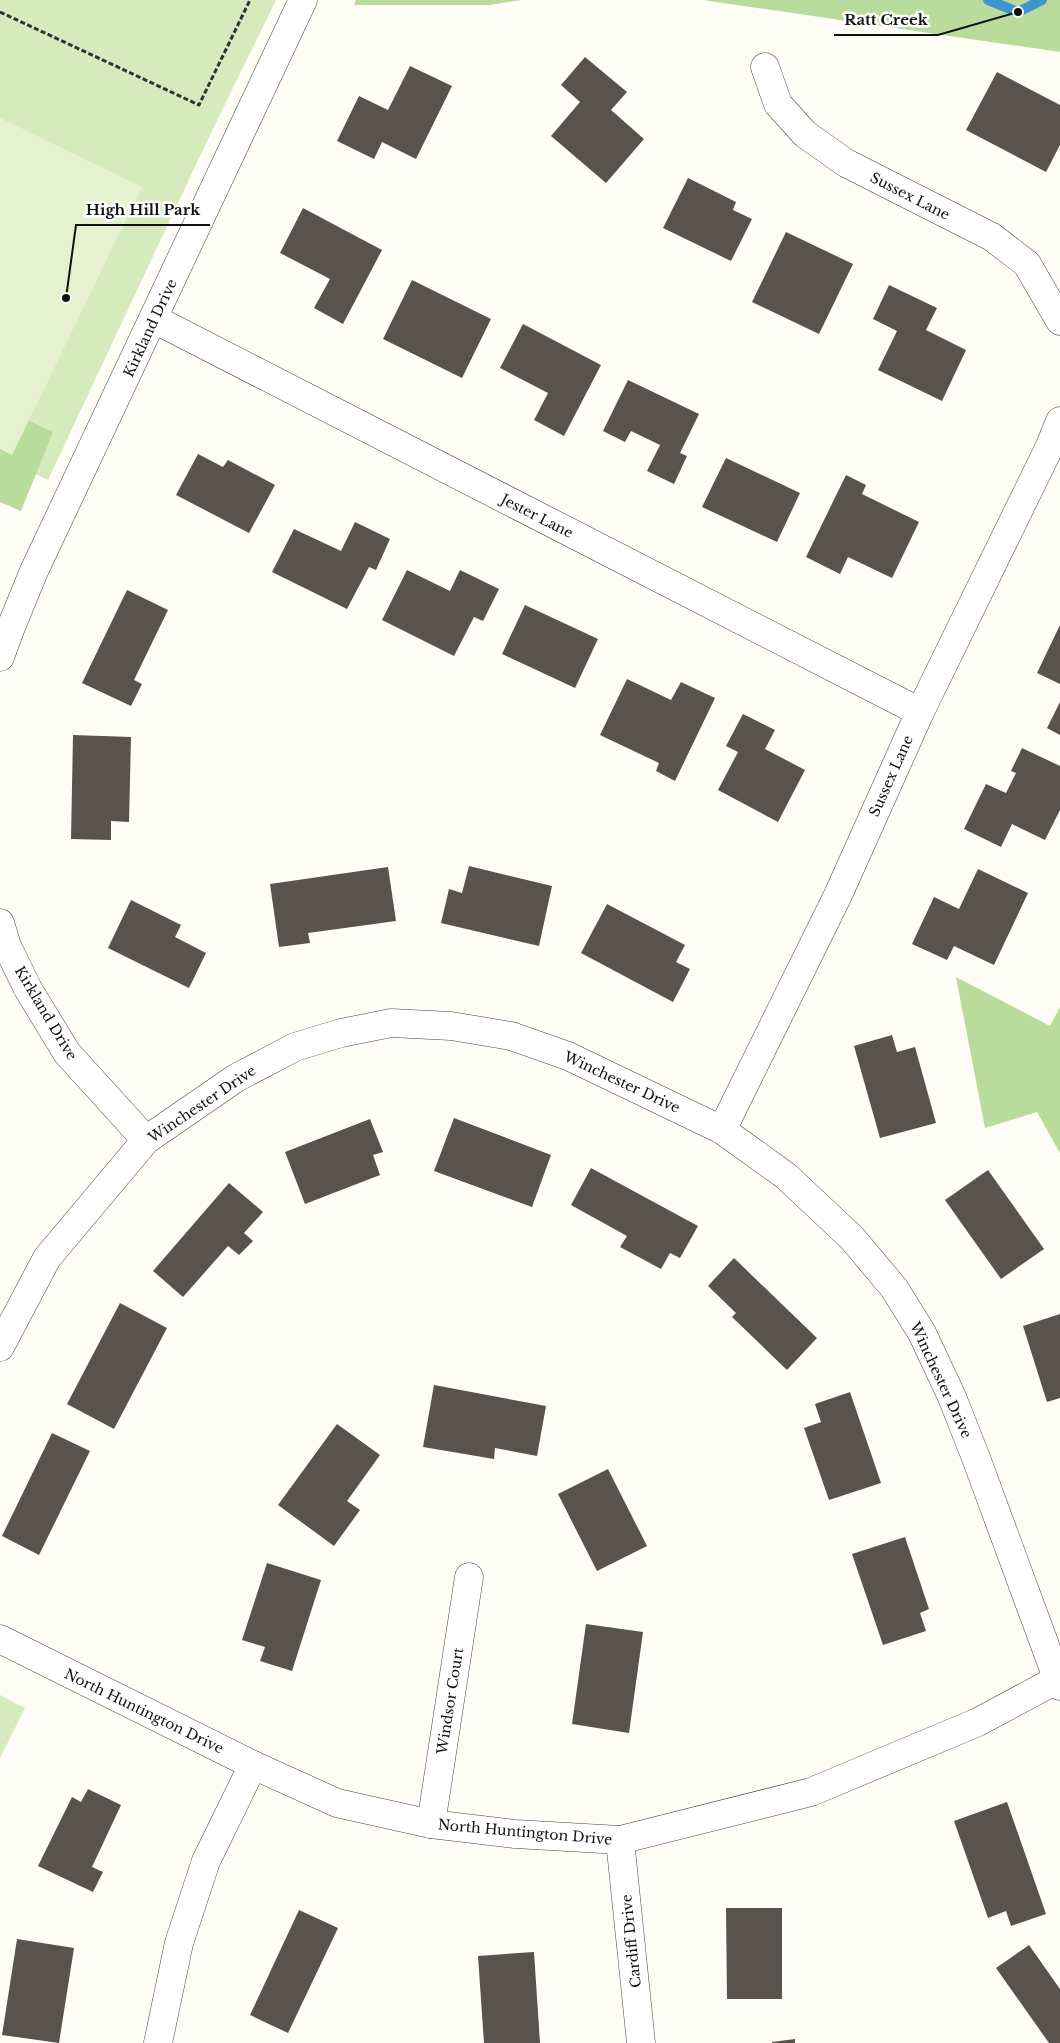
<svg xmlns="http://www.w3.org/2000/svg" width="1060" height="2043" font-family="'Libre Baskerville',serif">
<rect width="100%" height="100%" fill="#fffdf5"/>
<!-- green -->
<g fill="#d5ebbd">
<path d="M0 0H276L208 139 48 480 0 457Z"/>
<path d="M0 1695 25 1708 0 1758Z"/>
</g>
<!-- forest -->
<g fill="#b9dc9c">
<path d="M356 0H522L489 5H354Z"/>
<path d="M703 0H1060V52Z"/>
<path d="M0 407 53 432 21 511 0 502Z"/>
<path d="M956 977 1050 1026 1060 1007V1153L1037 1112 985 1128Z"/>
</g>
<!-- pitch -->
<path fill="#e6f2cf" d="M0 118 142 187 12 455 0 449Z"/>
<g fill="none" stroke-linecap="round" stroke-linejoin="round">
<!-- stream -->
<path stroke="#3f96cf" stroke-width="10" d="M988 0 1018 12 1042 0"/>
</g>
<!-- building -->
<g fill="#5a524d">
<path d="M585 57 627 92 611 110 644 139 606 183 551 136 580 102 561 85Z"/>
<path d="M410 66 452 86 416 159 382 142 374 159 337 141 359 96 388 110Z"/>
<path d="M997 72 1060 105V145L1046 172 966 130Z"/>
<path d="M688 178 736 202 733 210 752 219 731 261 663 228Z"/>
<path d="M303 208 382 250 343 324 314 308 330 279 280 253Z"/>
<path d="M786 232 853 264 819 334 752 302Z"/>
<path d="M412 280 491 319 462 378 383 339Z"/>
<path d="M889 285 937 308 926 330 966 350 942 401 878 370 897 331 873 319Z"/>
<path d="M523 324 601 365 564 436 534 420 548 393 500 368Z"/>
<path d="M628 380 699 414 680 453 687 456 674 484 647 471 660 445 631 431 625 442 603 431Z"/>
<path d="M198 454 223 467 228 460 275 485 249 533 176 495Z"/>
<path d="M726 458 800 493 777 542 702 507Z"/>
<path d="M846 475 866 485 862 494 919 522 892 578 848 557 840 574 806 557Z"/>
<path d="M355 522 390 539 376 570 369 567 347 609 272 572 294 529 341 551Z"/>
<path d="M407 570 450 591 460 570 499 589 483 621 474 617 454 656 382 620Z"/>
<path d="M127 590 168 610 134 680 142 684 131 706 82 683Z"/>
<path d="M525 605 598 639 575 688 502 654Z"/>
<path d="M1060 625V684L1037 673Z"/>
<path d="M627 679 671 700 681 682 715 698 675 781 656 771 659 763 600 735Z"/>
<path d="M1060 702V735L1047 728Z"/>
<path d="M743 714 775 730 765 749 805 770 778 822 718 790 738 752 726 746Z"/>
<path d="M73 735 131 737 129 822 111 821V840L71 839Z"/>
<path d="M1022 748 1060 766V810L1045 840 1012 824 1001 847 964 829 986 784 1006 793 1016 773 1011 771Z"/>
<path d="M469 866 552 886 539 946 441 923 449 889 462 893Z"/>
<path d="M388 867 396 921 308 933 310 943 279 947 270 884Z"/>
<path d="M978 869 1028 893 994 965 954 946 947 960 912 944 934 897 959 909Z"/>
<path d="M131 900 181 925 175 937 206 953 189 988 108 948Z"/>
<path d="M607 904 685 945 676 962 690 969 673 1002 581 953Z"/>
<path d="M892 1035 897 1052 915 1047 936 1123 880 1138 854 1046Z"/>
<path d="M454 1118 551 1155 532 1207 434 1171Z"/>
<path d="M370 1119 383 1152 373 1155 380 1175 305 1204 285 1152Z"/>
<path d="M591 1168 698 1226 680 1258 670 1253 661 1269 620 1247 627 1236 571 1205Z"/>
<path d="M988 1170 1044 1249 1001 1279 945 1200Z"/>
<path d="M229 1183 263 1212 244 1233 253 1241 239 1255 228 1246 183 1297 153 1271Z"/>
<path d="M734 1258 817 1338 787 1370 732 1317 736 1313 708 1286Z"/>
<path d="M120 1303 167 1328 114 1429 67 1404Z"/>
<path d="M1060 1314V1398L1047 1402 1023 1326Z"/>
<path d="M434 1385 546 1406 537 1456 495 1448 494 1459 423 1447Z"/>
<path d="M850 1392 881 1483 829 1500 804 1428 821 1422 815 1404Z"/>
<path d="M337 1424 380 1455 347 1501 360 1510 334 1546 278 1505Z"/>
<path d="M52 1433 90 1451 39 1555 2 1536Z"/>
<path d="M608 1469 647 1546 597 1571 558 1494Z"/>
<path d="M905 1537 929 1609 920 1613 926 1631 883 1645 852 1554Z"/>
<path d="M267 1563 321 1580 292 1671 260 1661 265 1647 242 1640Z"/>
<path d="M586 1624 643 1632 629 1733 572 1724Z"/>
<path d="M88 1789 121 1805 92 1867 103 1872 93 1892 38 1866 72 1797 81 1802Z"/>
<path d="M1007 1802 1046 1914 1011 1926 1006 1911 988 1918 954 1821Z"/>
<path d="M726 1908H782V1999H727Z"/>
<path d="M299 1910 338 1928 288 2033 250 2015Z"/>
<path d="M17 1939 74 1948 59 2043 2 2035Z"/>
<path d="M1029 1945 1060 1989V2043H1049L996 1968Z"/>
<path d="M534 1952 540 2043H484L478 1956Z"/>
<path d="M795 2039V2043H772V2042Z"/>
</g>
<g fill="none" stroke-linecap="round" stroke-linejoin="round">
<!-- minor casing -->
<g stroke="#444" stroke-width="29">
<g id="minor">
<path d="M765 67 778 104 805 134 846 163 992 237 1027 264 1060 321"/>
<path d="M154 319 920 712"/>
<path d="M0 657 9 632 34 571 303 0"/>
<path d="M0 923 7 946 28 989 67 1053 146 1140"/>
<path d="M722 1130 838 895 920 712 1050 446 1060 421"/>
<path d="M0 1347 47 1258 146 1140 236 1078 295 1047 341 1033 391 1023 451 1026 511 1036 568 1056 722 1130 786 1176 852 1238 894 1288 922 1333 952 1397 976 1458 1060 1686"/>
<path d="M0 1639 253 1765 337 1803 431 1824 515 1834 620 1840 811 1792 978 1722 1060 1678"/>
<path d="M431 1824 469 1577"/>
<path d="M620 1840 641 2043"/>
<path d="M158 2043 179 1943 206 1861 253 1765"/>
</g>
</g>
<!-- path -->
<path stroke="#333" stroke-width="3" stroke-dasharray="5 2.5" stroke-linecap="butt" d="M0 12 199 105 250 0"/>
<!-- minor -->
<use href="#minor" stroke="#fff" stroke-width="28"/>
</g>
<g text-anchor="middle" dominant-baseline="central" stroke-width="5" stroke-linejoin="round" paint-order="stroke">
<!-- street labels -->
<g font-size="14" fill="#111" stroke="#fff">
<text transform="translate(910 196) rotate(27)">Sussex Lane</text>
<text transform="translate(150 328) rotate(-65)">Kirkland Drive</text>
<text transform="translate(537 516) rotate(27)">Jester Lane</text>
<text transform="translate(891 776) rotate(-66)">Sussex Lane</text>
<text transform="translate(46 1013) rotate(59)">Kirkland Drive</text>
<text transform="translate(622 1082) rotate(25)">Winchester Drive</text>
<text transform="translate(202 1104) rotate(-34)">Winchester Drive</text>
<text transform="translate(941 1380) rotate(65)">Winchester Drive</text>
<text transform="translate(450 1701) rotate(-81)">Windsor Court</text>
<text transform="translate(144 1711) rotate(26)">North Huntington Drive</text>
<text transform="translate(525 1832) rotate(5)">North Huntington Drive</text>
<text transform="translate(631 1941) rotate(-96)">Cardiff Drive</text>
</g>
</g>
<!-- callouts -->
<path fill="none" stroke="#111" stroke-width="2" d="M1018 12L938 35H834M66 298L76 225H210"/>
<g fill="#111" stroke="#fff" stroke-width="2">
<circle cx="1018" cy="12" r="5"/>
<circle cx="66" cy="298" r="5"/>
</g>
<g font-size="15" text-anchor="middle" font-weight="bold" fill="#111" stroke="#fff" stroke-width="5" stroke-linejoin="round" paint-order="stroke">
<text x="886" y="25">Ratt Creek</text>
<text x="143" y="215">High Hill Park</text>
</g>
</svg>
